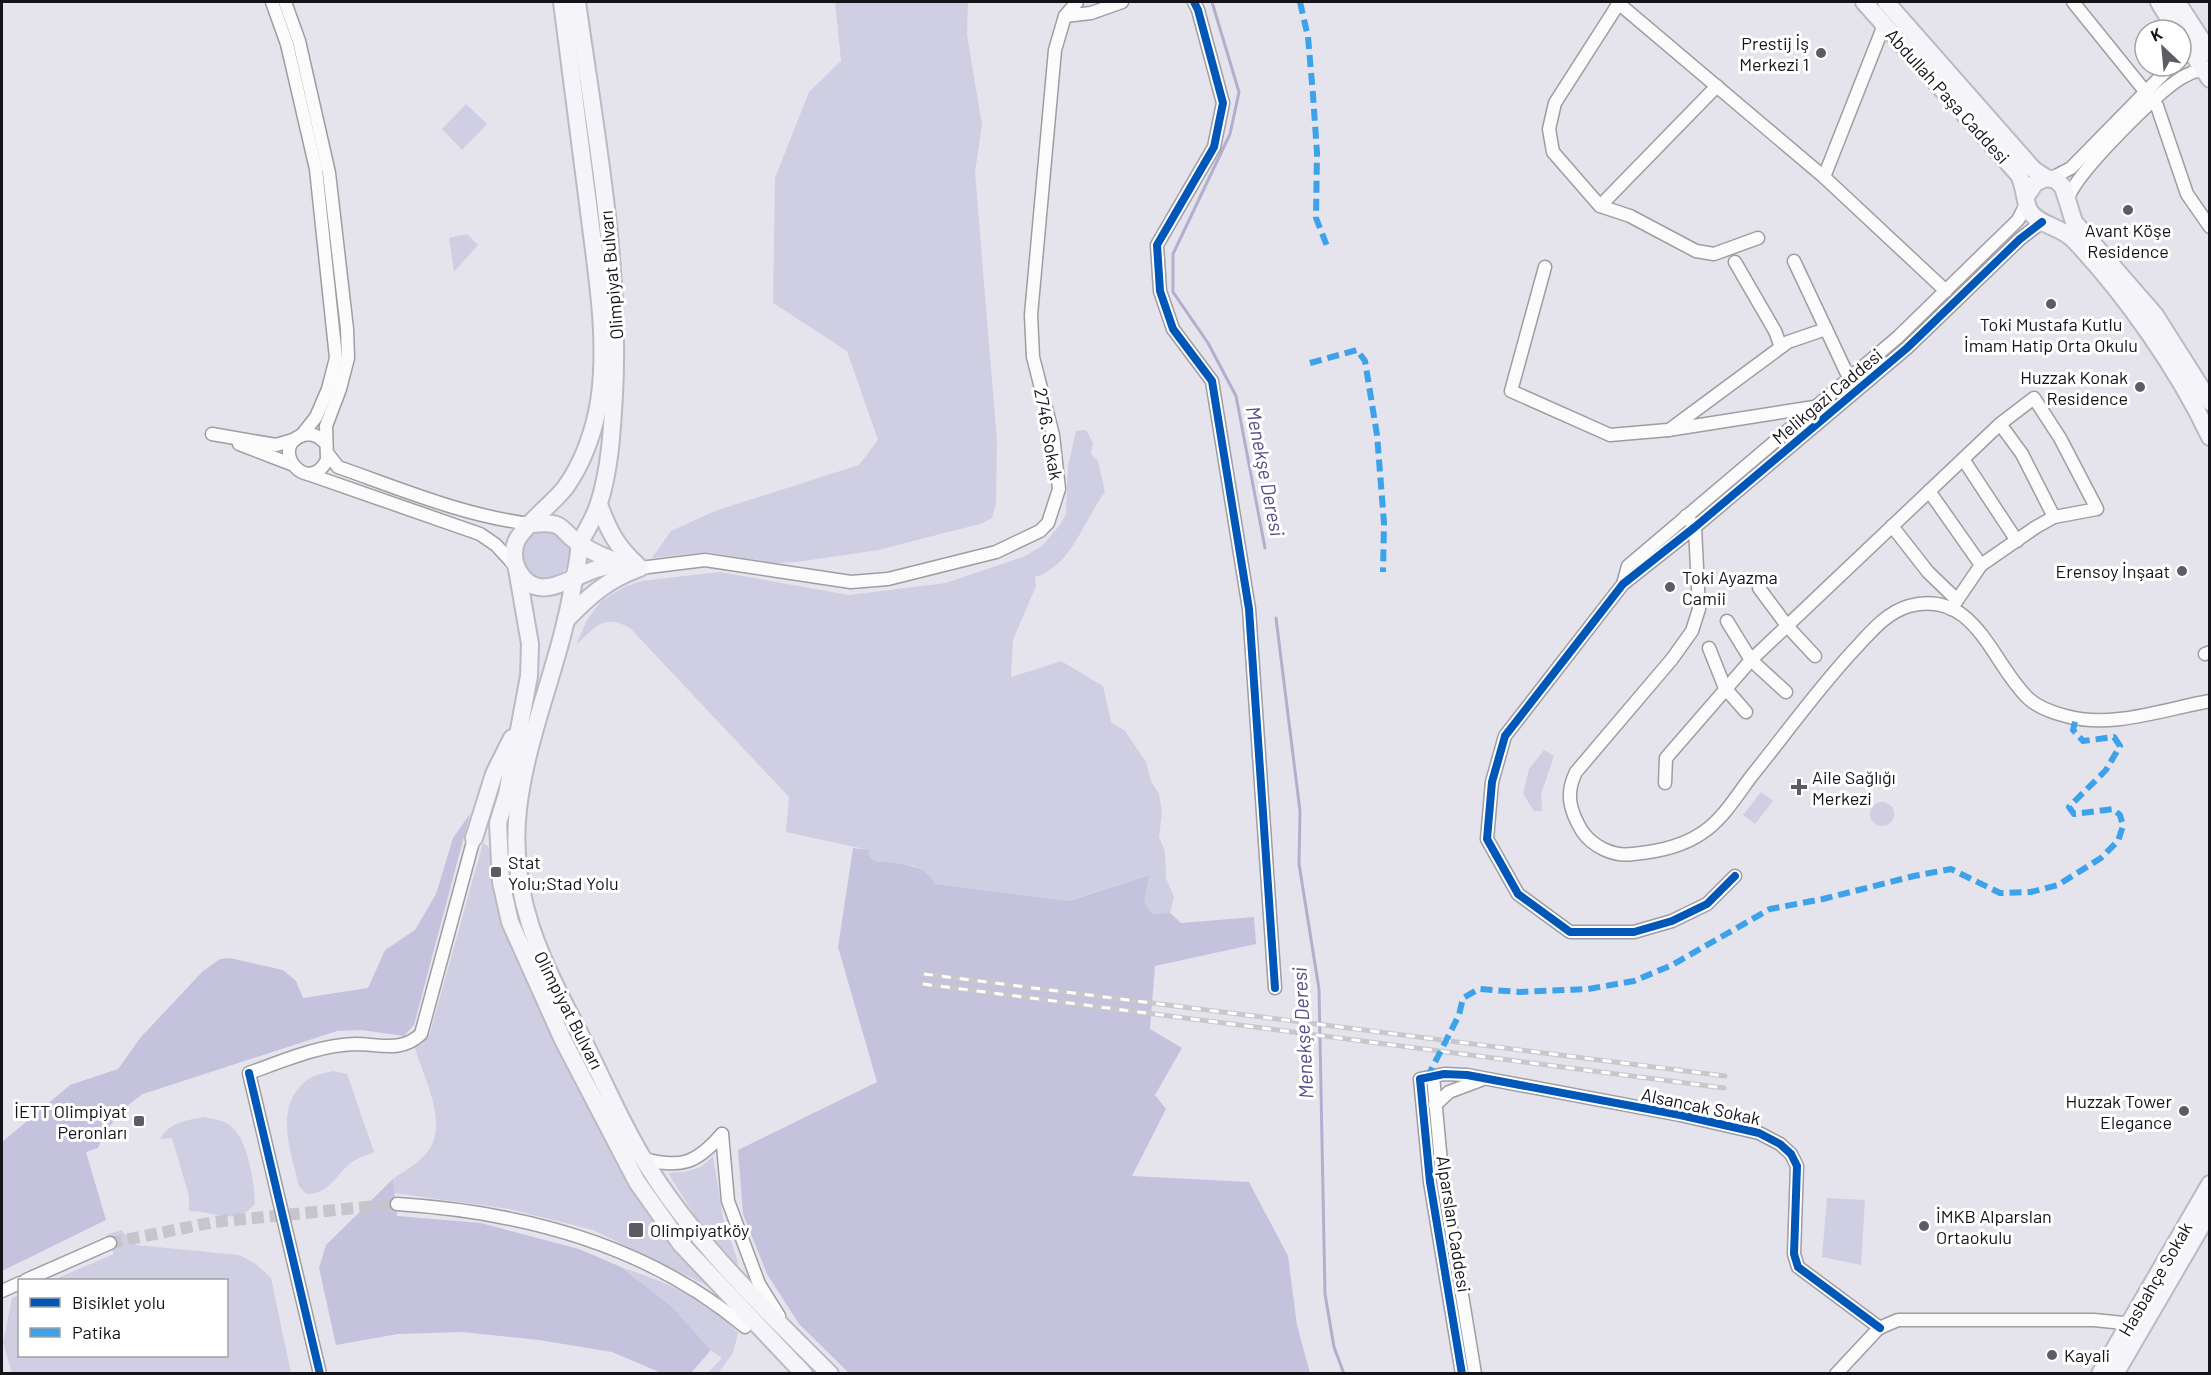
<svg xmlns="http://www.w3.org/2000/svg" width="2211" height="1375" font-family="Barlow,sans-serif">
<rect width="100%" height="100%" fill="#e5e4ec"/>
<!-- green -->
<g fill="#d0cee2">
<path d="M835 2H968L967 35 982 125 975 172 997 442 996 503 992 518 980 524 878 550 797 562 776 563 706 552 652 558 671 531 715 511 859 465 878 440 847 351 773 303 775 178 809 92 841 61Z"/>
<path d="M466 104 487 124 462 150 442 129Z"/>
<path d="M467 234 478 245 454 272 449 238Z"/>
<path d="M1086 430 1093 443 1091 454 1098 461 1105 492C1084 520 1071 567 1035 577L1036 586 1013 640 1011 677 1061 661 1103 686 1111 722 1125 731 1146 762 1151 781 1159 794 1162 813 1159 837 1165 852 1166 878 1174 897 1170 913 1152 914 1143 902 1148 875 1068 901 935 884 915 866 874 861 868 854 869 850 786 832 789 797 630 628C604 613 595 627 576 645L587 620 601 601 624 587 641 581 720 572 849 595 946 583 1025 556 1042 546 1060 525 1066 514 1068 466 1076 431Z"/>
<circle cx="545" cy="555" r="25"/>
<path d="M1544 750 1554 756 1541 794 1542 811H1534L1523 794 1529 769Z"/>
<path d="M1761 792 1773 801 1755 824 1743 815Z"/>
<circle cx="1882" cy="814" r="12"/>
<path d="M483 843 489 847 501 921 513 954 562 1056 621 1165 716 1290 593 1230 509 1209 394 1193 393 1179C403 1172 415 1165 424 1156 452 1128 424 1079 415 1048L421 1045 430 1033Z"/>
<path d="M333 1071 347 1074 374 1152C367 1155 358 1158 352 1162 336 1174 329 1195 306 1194L299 1186C291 1151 273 1107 307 1080 313 1075 325 1073 333 1071Z"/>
<path d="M205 1117C212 1119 222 1120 228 1124 248 1136 254 1182 255 1204 235 1227 216 1211 189 1211V1196L172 1138 160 1139C169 1122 188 1120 205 1117Z"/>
<path d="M713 1156 723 1218 739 1265 734 1262 697 1219 668 1173C687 1172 700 1171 713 1156Z"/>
<path d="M1827 1198 1865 1200 1861 1265 1822 1257Z"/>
<path d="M121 1230 136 1245 239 1255 256 1264 271 1278 291 1373H12L3 1343 12 1298 19 1295 20 1356H226V1280H53L114 1254 106 1235Z"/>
<path d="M621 1267C665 1283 707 1296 738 1333L733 1353 718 1373H708L722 1358 711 1350 671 1306Z"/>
</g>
<!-- forest -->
<g fill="#c5c2dd">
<path d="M470 814 414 1025 404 1036 361 1030 337 1031 143 1094C121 1109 109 1124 98 1148L86 1152 106 1220 2 1271V1142L70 1085 118 1069 141 1037 203 971 220 959 230 958 283 970 296 981 303 998 368 988 385 950 415 930 436 894 453 838Z"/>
<path d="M853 848 870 850 868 854 874 861C896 864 924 862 935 884L1069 901 1149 875 1144 902 1152 914 1170 913 1181 923 1254 917 1256 944 1155 966 1150 1029 1182 1048 1155 1095 1166 1109 1132 1176 1249 1182 1288 1256 1297 1325 1310 1373H849L799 1324 767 1274 743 1214 738 1150 877 1082 838 947Z"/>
<path d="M393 1179 397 1216 481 1223 579 1249 621 1267 671 1306 711 1350 691 1373 664 1374 612 1352 539 1340 462 1332 398 1334 336 1345 319 1268 326 1245Z"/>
</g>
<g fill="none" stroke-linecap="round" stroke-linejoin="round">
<!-- stream -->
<g stroke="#b2afce" stroke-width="3">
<path d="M1212 2 1239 92 1230 134 1173 254V292L1208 343 1236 396 1265 548"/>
<path d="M1276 618 1300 811 1299 864 1319 989 1325 1294 1334 1347 1344 1374"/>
</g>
<!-- minor-tunnel -->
<path stroke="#c6c5cc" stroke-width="12" stroke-dasharray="12 6" stroke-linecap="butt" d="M110 1243 214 1222 397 1204"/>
<!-- minor casing -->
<g stroke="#9e9da3" stroke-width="15">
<g id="minor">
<path d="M272 2 287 44 316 169 336 358 328 389 316 417 301 436"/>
<path d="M285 2 299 41 329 173 347 329 348 358 340 389 326 426 327 460C307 498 268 446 303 435 312 433 319 436 324 442"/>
<path d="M1194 2 1198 10 1223 103 1214 147 1157 245 1160 291 1173 329 1212 381 1249 609 1275 988"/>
<path d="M1617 2 1824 177 1946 291"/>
<path d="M2073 2 2157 106 2187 194 2210 227"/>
<path d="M1619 3 1555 103 1549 129 1553 152 1600 206 1630 216 1696 251 1714 254 1758 238"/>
<path d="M1065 16 1091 13 1122 2"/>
<path d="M1824 177 1884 25"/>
<path d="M2052 178 2071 168 2171 66"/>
<path d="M2068 198C2078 171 2156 94 2181 78 2188 74 2195 71 2203 69"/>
<path d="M1600 206 1717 86"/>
<path d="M1794 261 1826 329"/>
<path d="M1735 262 1775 331 1781 347"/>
<path d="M1545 267 1511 391 1610 435 1668 430 1814 407"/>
<path d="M2000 424 2022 454 2054 517"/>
<path d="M1669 430 1788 342 1826 329 1849 378"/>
<path d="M212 434 276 445 296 439"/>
<path d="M239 444 291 464"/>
<path d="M328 454 338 467C401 489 464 516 531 524"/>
<path d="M1963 459 2017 541"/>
<path d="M308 474 480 534 496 545 517 568"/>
<path d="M1929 491 1981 565"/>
<path d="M1686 516 1695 527 1699 609 1692 631 1672 659 1576 772C1565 794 1570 811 1582 831 1593 847 1614 857 1633 854 1656 852 1683 846 1702 833 1722 820 1736 797 1750 778 1784 736 1816 691 1853 651 1869 634 1885 613 1909 606 1976 588 1992 665 2029 699 2038 707 2054 713 2066 716 2111 729 2165 709 2210 701"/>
<path d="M1892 526 1928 572 1957 600"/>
<path d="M640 568 705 560 851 582 888 579 996 552 1040 531 1048 523 1059 489 1053 435 1033 357 1031 315 1055 50 1065 16 1077 2"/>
<path d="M1623 584 1628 566 1898 337 2018 220 2027 202"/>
<path d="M1759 588 1788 627 1815 656"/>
<path d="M1727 621 1751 660 1786 692"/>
<path d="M1709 648 1725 688 1746 712"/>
<path d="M2205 654 2210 652"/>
<path d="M1665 783 1666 758 1751 660 2000 424 2034 398 2060 438 2097 509 2054 517 2036 527 1981 565 1951 609"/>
<path d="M1735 876 1707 904 1672 921 1634 932H1570L1518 894 1487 839 1492 782 1505 736 1623 584 1695 527 1907 348 2020 239 2042 222"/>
<path d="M1433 1076 1442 1173 1475 1374"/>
<path d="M1435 1105 1449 1092 1481 1080"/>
<path d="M722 1134 728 1201 759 1284 779 1316"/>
<path d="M644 1159C681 1169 697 1163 722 1134"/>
<path d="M397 1204C522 1212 648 1245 745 1327"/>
<path d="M26 1280 110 1243"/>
<path d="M2 1291 20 1283"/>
<path d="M320 1374 249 1073C283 1061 319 1045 355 1044 380 1044 401 1053 421 1034L474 838"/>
<path d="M1462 1374 1430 1182 1420 1079 1444 1074 1467 1075 1680 1115 1759 1133 1780 1144 1791 1154 1797 1166 1794 1254 1798 1267 1880 1328"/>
<path d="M1836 1374 1879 1328 1898 1320H2094L2134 1324"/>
</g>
</g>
<!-- major casing -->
<g stroke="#bbbac4" stroke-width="20">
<g id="major">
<path d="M562 2C572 77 582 152 591 227 598 282 607 339 600 395 596 426 584 462 565 488 551 505 531 519 518 538 512 548 513 562 519 572 539 606 574 574 600 568 613 564 627 567 640 568"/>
<path d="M577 2C595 131 621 264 614 395 612 430 610 469 599 503 595 517 586 531 579 544"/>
<path d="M1864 2 2019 175C2025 187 2024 199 2029 210 2037 225 2061 226 2074 240 2125 294 2178 369 2210 437"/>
<path d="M1886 2 2033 169 2046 178"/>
<path d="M2159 2 2176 30"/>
<path d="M2177 2 2210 53"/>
<path d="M2181 37 2210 79"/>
<path d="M2027 195 2035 183 2046 178 2056 180 2063 187 2074 222 2155 315 2210 402"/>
<path d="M599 504C608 530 617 547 637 565"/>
<path d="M531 524C569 520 557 531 582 545 594 553 608 559 622 563"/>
<path d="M579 544C580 559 575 571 573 585 561 661 527 732 518 809 508 899 543 963 583 1040 604 1081 622 1126 647 1165 696 1244 765 1309 830 1374"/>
<path d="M517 569 530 644 529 676 507 794 498 823 501 882 510 922 563 1040 637 1182 681 1244 804 1374"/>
<path d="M566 620C588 597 607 580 637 569"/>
<path d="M474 838 494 774 512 738"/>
<path d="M2100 1374 2210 1184"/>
<path d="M2115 1374 2210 1211"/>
</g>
</g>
<!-- minor -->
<use href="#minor" stroke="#fbfbfc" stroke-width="12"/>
<!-- major -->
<use href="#major" stroke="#f5f4f9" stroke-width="16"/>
<!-- rail casing -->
<g stroke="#c8c8cb" stroke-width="5">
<g id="rail">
<path d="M924 974 1725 1076"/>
<path d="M923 984 1724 1088"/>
</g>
</g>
<!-- rail -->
<use href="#rail" stroke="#fff" stroke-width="3" stroke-dasharray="9" stroke-linecap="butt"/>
<!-- quiet -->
<g stroke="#3da2ea" stroke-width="6" stroke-dasharray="12 6" stroke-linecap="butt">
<path d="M1300 2 1308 37 1313 95 1317 153 1316 218 1327 246"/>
<path d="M1310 363 1357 350 1365 361 1377 435 1384 523 1383 572"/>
<path d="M1427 1078 1459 1015 1463 998 1479 989 1519 992 1588 989 1634 981 1672 965 1770 909 1823 899 1914 876 1951 869 2000 893 2031 892 2058 885 2101 858 2118 841 2123 826 2120 815 2113 809 2074 814 2069 807 2106 770 2120 746 2114 737 2083 741 2073 730 2076 718"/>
</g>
<!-- cycleway casing -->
<g stroke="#fff" stroke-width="11">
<g id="cycleway">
<path d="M1194 2 1198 10 1223 103 1214 147 1157 245 1160 291 1173 329 1212 381 1249 609 1275 988"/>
<path d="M1735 876 1707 904 1672 921 1634 932H1570L1518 894 1487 839 1492 782 1505 736 1623 584 1695 527 1907 348 2020 239 2042 222"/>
<path d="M249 1073 320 1374"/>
<path d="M1462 1374 1430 1182 1420 1079 1444 1074 1467 1075 1680 1115 1759 1133 1780 1144 1791 1154 1797 1166 1794 1254 1798 1267 1880 1328"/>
</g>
</g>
<!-- cycleway -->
<use href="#cycleway" stroke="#0057b8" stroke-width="8"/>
</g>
<!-- markers -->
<g fill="#5d5c63" stroke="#fff" stroke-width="2">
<circle cx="1821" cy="53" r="6"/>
<circle cx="2128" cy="210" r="6"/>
<circle cx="2051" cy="304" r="6"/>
<circle cx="2140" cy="387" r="6"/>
<circle cx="2182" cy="571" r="6"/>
<circle cx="1670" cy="587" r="6"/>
<path d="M1796 778h6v6h6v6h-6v6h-6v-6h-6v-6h6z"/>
<rect x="490" y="866" width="12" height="12" rx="3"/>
<circle cx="2184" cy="1111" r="6"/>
<rect x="133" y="1115" width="12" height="12" rx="3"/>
<circle cx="1924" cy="1226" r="6"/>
<rect x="628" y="1222" width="16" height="16" rx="3"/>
<circle cx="2052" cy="1355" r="6"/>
</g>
<g text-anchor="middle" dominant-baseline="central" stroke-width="6" stroke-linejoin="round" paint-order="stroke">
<!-- poi labels -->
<g font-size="18" fill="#141319" stroke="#fff" text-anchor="start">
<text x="1809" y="43" text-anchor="end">Prestij İş<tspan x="1809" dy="21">Merkezi 1</tspan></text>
<text x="2128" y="230" text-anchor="middle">Avant Köşe<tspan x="2128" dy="21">Residence</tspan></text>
<text x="2051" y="324" text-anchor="middle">Toki Mustafa Kutlu<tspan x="2051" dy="21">İmam Hatip Orta Okulu</tspan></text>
<text x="2128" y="377" text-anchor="end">Huzzak Konak<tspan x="2128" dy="21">Residence</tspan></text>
<text x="2170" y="571" text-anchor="end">Erensoy İnşaat</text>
<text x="1682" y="577">Toki Ayazma<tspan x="1682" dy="21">Camii</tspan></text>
<text x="1812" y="777">Aile Sağlığı<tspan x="1812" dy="21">Merkezi</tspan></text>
<text x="508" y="862">Stat<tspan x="508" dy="21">Yolu;Stad Yolu</tspan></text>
<text x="2172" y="1101" text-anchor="end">Huzzak Tower<tspan x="2172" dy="21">Elegance</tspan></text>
<text x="127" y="1111" text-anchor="end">İETT Olimpiyat<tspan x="127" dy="21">Peronları</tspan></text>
<text x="1936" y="1216">İMKB Alparslan<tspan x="1936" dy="21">Ortaokulu</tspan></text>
<text x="650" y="1230">Olimpiyatköy</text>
<text x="2064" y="1355">Kayali</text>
</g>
<!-- street labels -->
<g font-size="18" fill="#141319" stroke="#fff">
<text transform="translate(1948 96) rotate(48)">Abdullah Paşa Caddesi</text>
<text transform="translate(611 275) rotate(-95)">Olimpiyat Bulvarı</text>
<text transform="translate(1827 396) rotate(-40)">Melikgazi Caddesi</text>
<text transform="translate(1049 434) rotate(80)">2746. Sokak</text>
<text transform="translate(569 1010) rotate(63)">Olimpiyat Bulvarı</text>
<text transform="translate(1701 1106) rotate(12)">Alsancak Sokak</text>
<text transform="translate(1454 1224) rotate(81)">Alparslan Caddesi</text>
<text transform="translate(2155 1279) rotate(-60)">Hasbahçe Sokak</text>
</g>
<!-- water labels -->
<g font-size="20" font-style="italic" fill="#564e86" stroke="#fff">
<text transform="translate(1266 471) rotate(79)">Menekşe Deresi</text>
<text transform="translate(1302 1033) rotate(-93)">Menekşe Deresi</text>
</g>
</g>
<!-- border -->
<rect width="2211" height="1375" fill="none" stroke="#141319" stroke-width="6"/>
<!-- legend -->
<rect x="18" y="1279" width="210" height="78" fill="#ffffff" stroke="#a1a1a3" stroke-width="1.5"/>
<rect x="30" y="1298" width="30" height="9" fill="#0057b8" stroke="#a1a1a3" stroke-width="1.5"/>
<text x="72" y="1309" font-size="18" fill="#141319">Bisiklet yolu</text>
<rect x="30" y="1328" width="30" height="9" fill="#3da2ea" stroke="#a1a1a3" stroke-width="1.5"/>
<text x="72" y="1339" font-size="18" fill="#141319">Patika</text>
<!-- north arrow -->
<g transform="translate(2163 48) rotate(334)"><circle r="28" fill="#ffffff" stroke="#a1a1a3" stroke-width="1.5"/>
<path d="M0-4.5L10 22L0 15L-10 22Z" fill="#5d5c63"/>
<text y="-9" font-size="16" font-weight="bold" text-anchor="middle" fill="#141319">K</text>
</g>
</svg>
